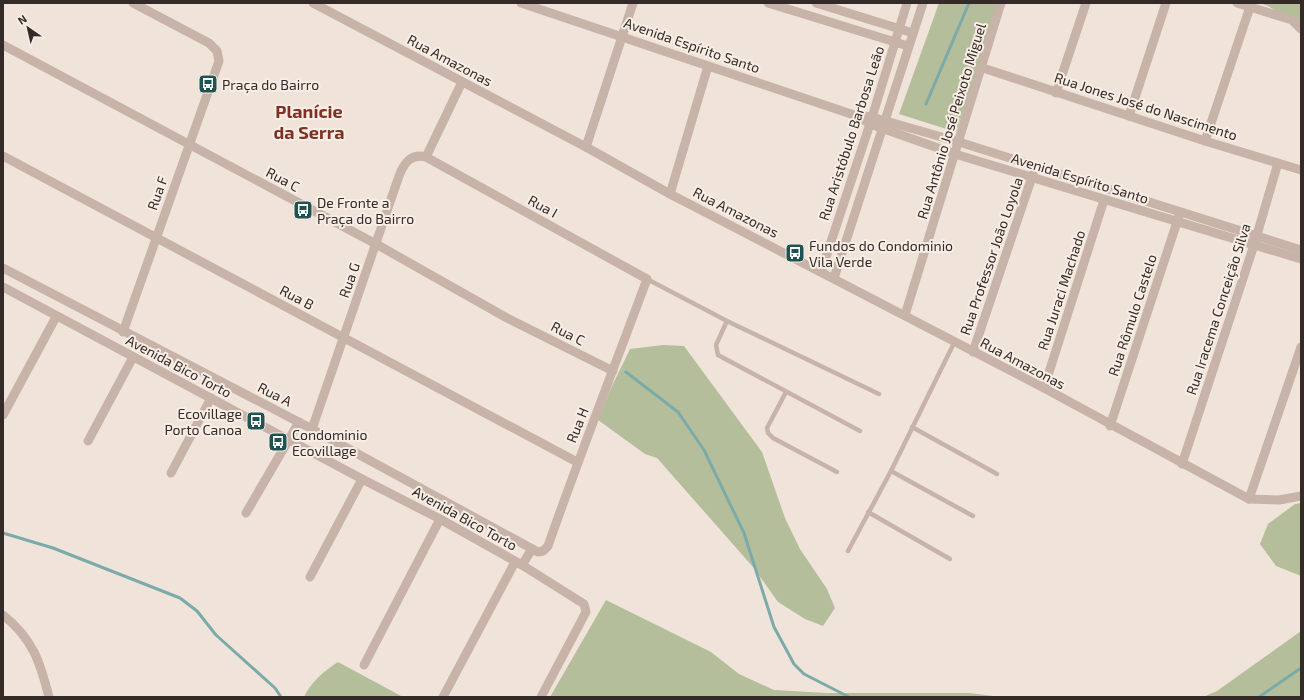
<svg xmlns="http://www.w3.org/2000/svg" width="1304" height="700" font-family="'Exo 2',sans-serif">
<rect width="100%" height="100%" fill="#f0e4da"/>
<!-- green -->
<g fill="#b5be9b">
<path d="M939 3H1001L956 132 899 114Z"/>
<path d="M1259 3H1301V26L1268 6Z"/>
<path d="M663 345 684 346 762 452 785 518 800 549 827 589 835 608 823 626 805 619 778 602 753 567 657 458 645 454 598 420 611 388 630 349Z"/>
<path d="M1301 503V576L1276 566 1260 544 1268 524 1295 504Z"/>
<path d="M606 600 711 652 739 674 774 690 827 693H969L1002 697H550Z"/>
<path d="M1301 631V697H1203L1217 691Z"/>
<path d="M338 662 403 697H304C311 682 324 671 338 662Z"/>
</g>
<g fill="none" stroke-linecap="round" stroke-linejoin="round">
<!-- stream -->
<g stroke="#7baba9" stroke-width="3">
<path d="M926 104 969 3"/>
<path d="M626 372 678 412 704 450 744 533 774 627 794 664 804 674 849 697"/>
<path d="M3 533 53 548 180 598 197 611 216 635 275 688 281 697"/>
<path d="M1259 697 1301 668"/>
</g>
<!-- lane -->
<g stroke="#c7b3a7" stroke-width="4.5">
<path d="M647 279 727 321 879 394"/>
<path d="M727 321 716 345 718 355 860 431"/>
<path d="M786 392 767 428 768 433 773 438 837 472"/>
<path d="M912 427 997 474"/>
<path d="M891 471 973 516"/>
<path d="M868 512 950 559"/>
<path d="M848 551 891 471 954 343"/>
</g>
<!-- street -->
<g stroke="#c7b3a7" stroke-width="9">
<path d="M313 3 586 147 670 194 1044 388 1249 499 1279 500 1301 496"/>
<path d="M521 3 854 115 872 117 959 142 1301 250"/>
<path d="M768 3 908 46"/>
<path d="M816 3 913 33"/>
<path d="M1237 3 1292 20 1301 29"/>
<path d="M3 45 376 244 507 318 613 371"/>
<path d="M983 68 1205 141 1301 170"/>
<path d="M1056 93 1086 3"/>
<path d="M857 116 870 124 955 154 1301 259"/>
<path d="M1129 116 1166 3"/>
<path d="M1205 141 1250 7"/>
<path d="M586 147 633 3"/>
<path d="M3 156 577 462"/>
<path d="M426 157 462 82"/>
<path d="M670 194 708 66"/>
<path d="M3 268 312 429 538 552 543 551 548 546C579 457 614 368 647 279L426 157C411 153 404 163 399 176L312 429"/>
<path d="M821 272 870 124 907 3"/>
<path d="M834 278 923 3"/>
<path d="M3 287 362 479 440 519 522 565 584 604 586 612 541 697"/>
<path d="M905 315 1001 3"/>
<path d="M123 332 219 61 217 51 209 43 133 3"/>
<path d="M973 352 1033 174"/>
<path d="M1044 388 1104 200"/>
<path d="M3 415 56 317"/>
<path d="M1110 426 1179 216"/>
<path d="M88 441 133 357"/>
<path d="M1182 464 1254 245 1278 163"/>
<path d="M171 473 211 398"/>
<path d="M1249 499 1301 347"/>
<path d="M246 513 299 422"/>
<path d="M522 565 532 549"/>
<path d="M310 577 362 479"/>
<path d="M3 615C33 639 40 662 49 697"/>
<path d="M364 665 440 519"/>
<path d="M443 697 515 562"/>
</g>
</g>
<!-- icons -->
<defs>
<g id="bus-square" transform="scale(1)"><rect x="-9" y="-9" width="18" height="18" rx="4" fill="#1f5352" stroke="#f8eee6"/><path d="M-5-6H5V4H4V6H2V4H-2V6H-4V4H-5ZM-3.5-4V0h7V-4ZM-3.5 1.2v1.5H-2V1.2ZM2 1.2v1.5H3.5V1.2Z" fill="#fff"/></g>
</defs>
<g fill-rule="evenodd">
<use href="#bus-square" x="208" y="84"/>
<use href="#bus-square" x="303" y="210"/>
<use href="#bus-square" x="795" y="253"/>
<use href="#bus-square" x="256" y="421"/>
<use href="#bus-square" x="278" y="442"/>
</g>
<g text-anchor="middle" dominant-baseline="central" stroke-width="4" stroke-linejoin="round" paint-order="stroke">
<!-- street labels -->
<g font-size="14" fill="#342a27" stroke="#f8eee6">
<text transform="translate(692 45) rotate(19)">Avenida Espírito Santo</text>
<text transform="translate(450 60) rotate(28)">Rua Amazonas</text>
<text transform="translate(1146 106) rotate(18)">Rua Jones José do Nascimento</text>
<text transform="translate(951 121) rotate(-73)">Rua Antônio José Peixoto Miguel</text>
<text transform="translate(851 133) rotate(-72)">Rua Aristóbulo Barbosa Leão</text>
<text transform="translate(1080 178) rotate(17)">Avenida Espírito Santo</text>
<text transform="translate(283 179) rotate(28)">Rua C</text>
<text transform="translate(157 193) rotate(-71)">Rua F</text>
<text transform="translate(543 206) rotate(29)">Rua I</text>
<text transform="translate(736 212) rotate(27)">Rua Amazonas</text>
<text transform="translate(991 256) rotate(-71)">Rua Professor João Loyola</text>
<text transform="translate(349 280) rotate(-70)">Rua G</text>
<text transform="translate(1061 290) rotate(-72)">Rua Juraci Machado</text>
<text transform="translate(297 297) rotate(28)">Rua B</text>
<text transform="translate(1218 309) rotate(-72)">Rua Iracema Conceição Silva</text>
<text transform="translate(1132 315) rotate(-72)">Rua Rômulo Castelo</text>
<text transform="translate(568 333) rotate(27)">Rua C</text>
<text transform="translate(1023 363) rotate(28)">Rua Amazonas</text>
<text transform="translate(179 366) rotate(28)">Avenida Bico Torto</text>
<text transform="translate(275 394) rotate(27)">Rua A</text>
<text transform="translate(577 425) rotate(-68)">Rua H</text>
<text transform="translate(465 518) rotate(29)">Avenida Bico Torto</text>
</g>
<!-- poi labels -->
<g font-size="14" fill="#342a27" stroke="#f8eee6" text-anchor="start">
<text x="222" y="84">Praça do Bairro</text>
<text x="317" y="202">De Fronte a<tspan x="317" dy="16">Praça do Bairro</tspan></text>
<text x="809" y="245">Fundos do Condominio<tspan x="809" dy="16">Vila Verde</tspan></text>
<text x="242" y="413" text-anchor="end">Ecovillage<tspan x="242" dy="16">Porto Canoa</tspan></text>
<text x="292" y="434">Condominio<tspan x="292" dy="16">Ecovillage</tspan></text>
</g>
<!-- district labels -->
<g font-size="18" font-weight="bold" fill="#7f3224" stroke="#f8eee6">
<text x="309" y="111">Planície<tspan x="309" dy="21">da Serra</tspan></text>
</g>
</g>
<!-- border -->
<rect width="1304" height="700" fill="none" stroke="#342a27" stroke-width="8"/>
<!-- north arrow -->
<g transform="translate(28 28) rotate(326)" stroke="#f8eee6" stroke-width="3" paint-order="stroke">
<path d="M0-3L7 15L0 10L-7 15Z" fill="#342a27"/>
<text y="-6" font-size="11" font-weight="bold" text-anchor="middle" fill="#342a27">N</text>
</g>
</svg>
